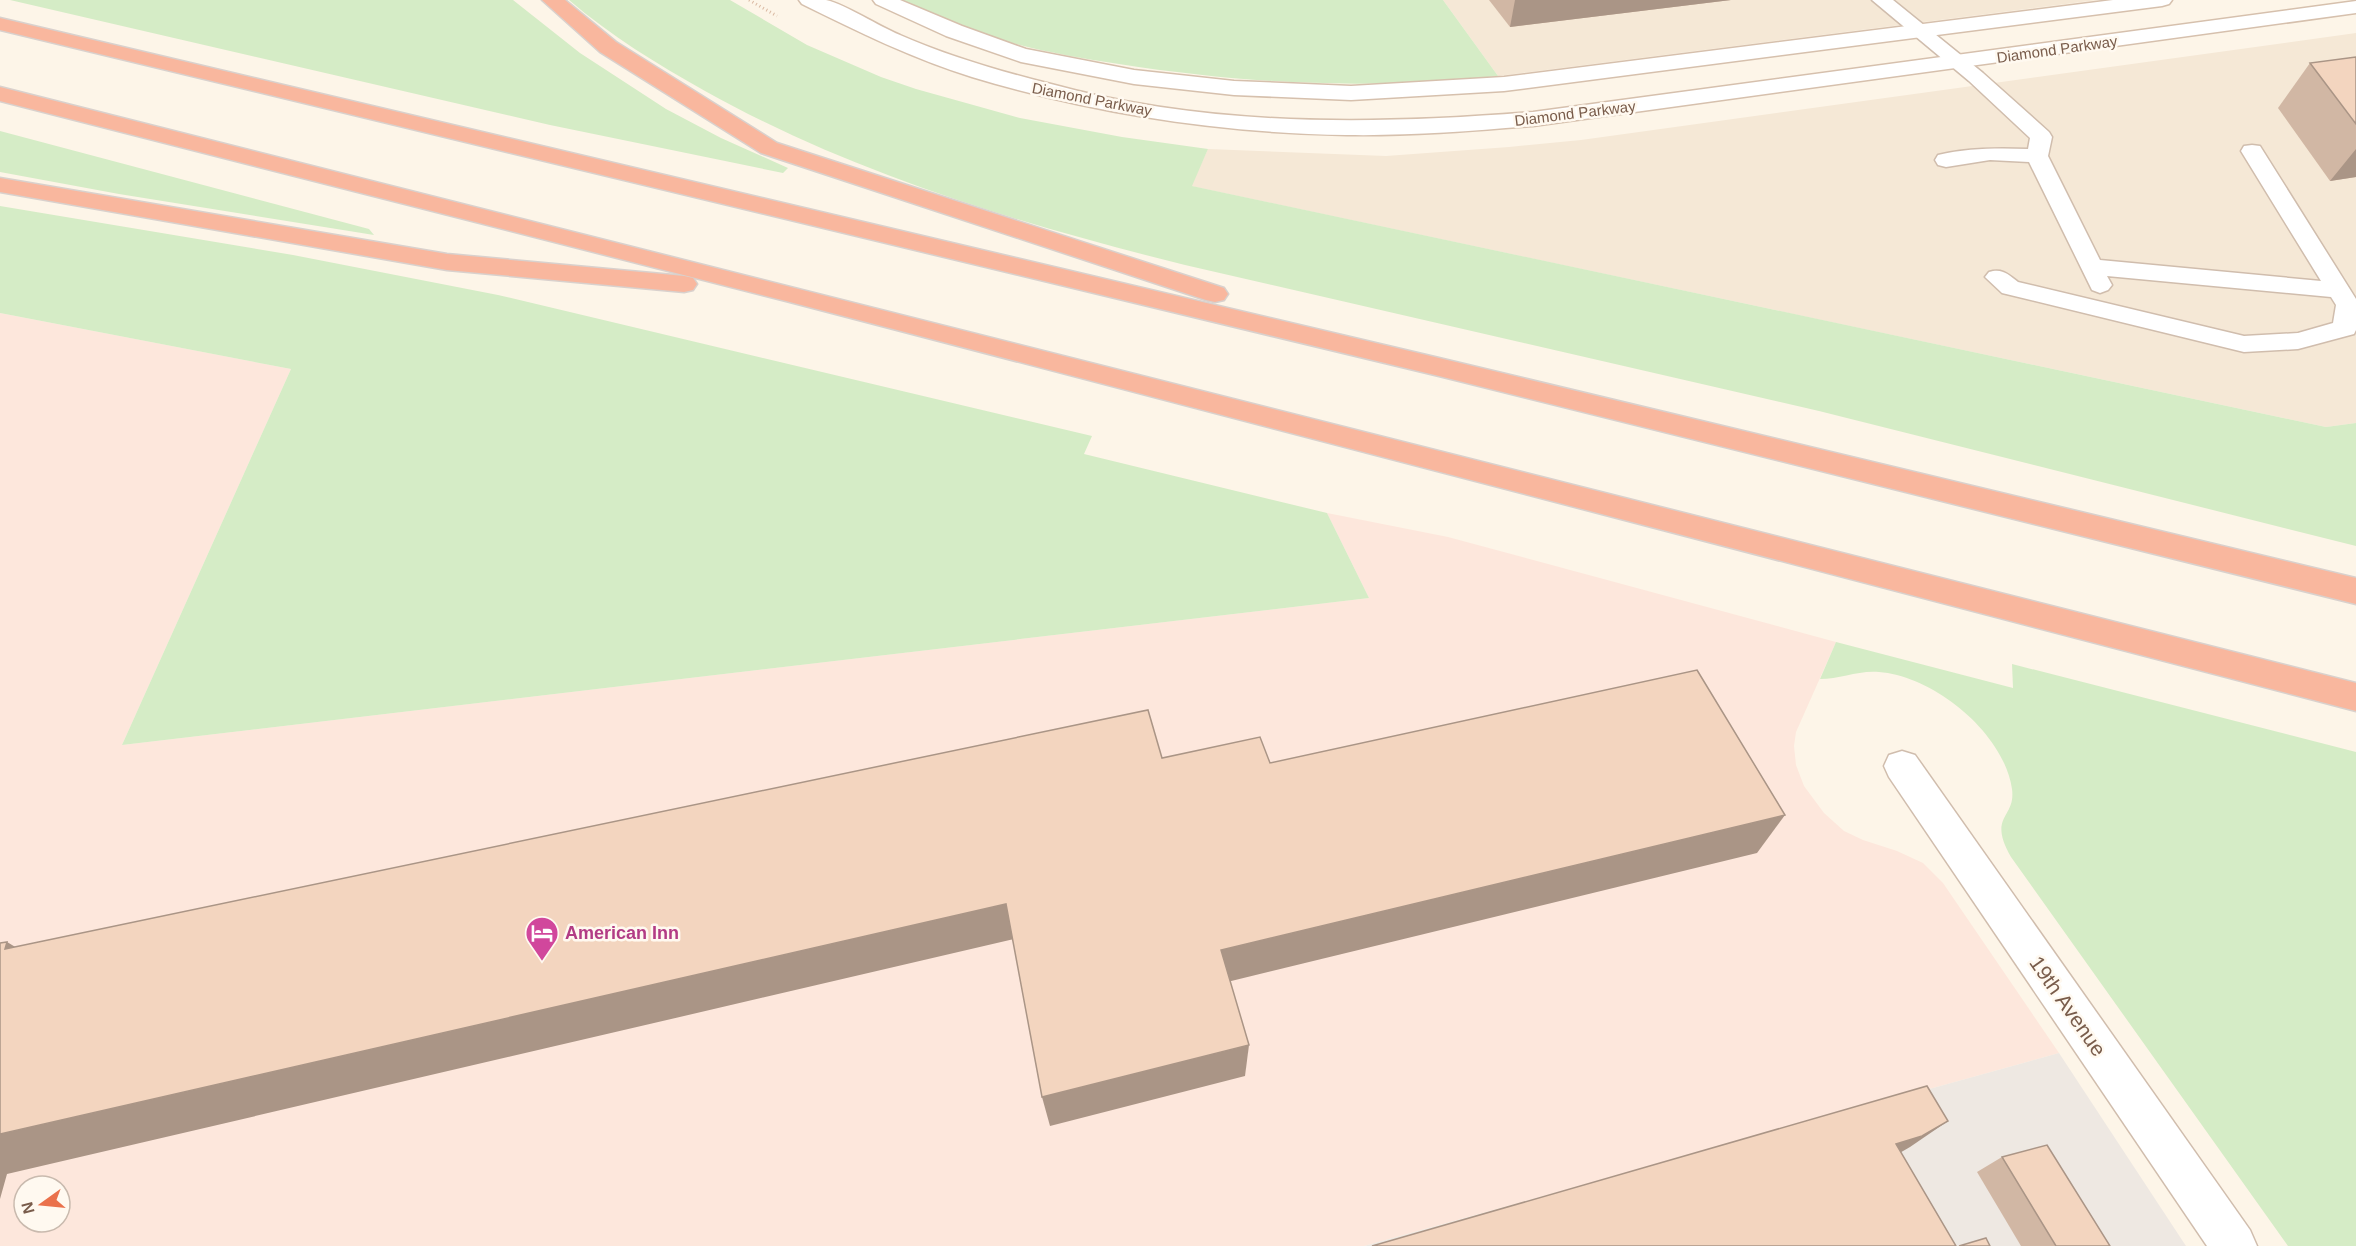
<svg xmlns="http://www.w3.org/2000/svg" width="2356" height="1246" font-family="Arial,sans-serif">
<rect width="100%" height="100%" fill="#fdf5e8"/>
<!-- residential -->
<g fill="#f5e8d6">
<path d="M1443 0H2097L1498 76Z"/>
<path d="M2356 33V423L2326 427 1191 186 1208 149 1386 156 1509 147 1581 140Z"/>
</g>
<!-- commercial -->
<path fill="#fde7dc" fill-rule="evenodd" d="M0 313 291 369 122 745 1369 598 1327 513 1448 537 1836 642 1796 732 1794 746 1796 765 1804 786 1824 813 1844 831 1863 840 1897 851 1923 863 1943 883 2059 1053 1364 1246H0ZM24 1186H60V1222H24Z"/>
<!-- industrial -->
<path fill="#eee8e2" d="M2059 1053 2186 1246H1364Z"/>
<!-- green -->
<g fill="#d5ecc6">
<path d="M10 0H513L580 53 666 109 721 138 788 168 783 173 550 125Z"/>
<path d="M569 0H730L807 45 881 77 916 89 1020 118 1122 137 1208 149 1192 186 2326 427 2356 423V546L1819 411 1185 265C1020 224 854 174 705 91 657 64 611 36 569 0Z"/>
<path d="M902 0H1443L1498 76C1367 90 1248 84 1119 64 1064 56 1008 45 956 25 938 18 920 8 902 0Z"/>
<path d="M0 131 369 229 374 235 119 194 0 172Z"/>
<path d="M0 206 293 255 498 295 1092 436 1084 454 1327 513 1369 598 122 745 291 369 0 313Z"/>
<path d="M1836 642 2013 688 2012 664 2356 752V1246H2288L2011 857C1987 815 2016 819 2012 789 2004 733 1934 676 1879 672 1859 670 1840 679 1820 679Z"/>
</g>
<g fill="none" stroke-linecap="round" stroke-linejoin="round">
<!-- lane casing -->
<g stroke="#d0bdad" stroke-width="3">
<path id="lane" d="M1872 0H1893L1983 73 2049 132 2052 137 2048 156 2100 260 2321 281 2241 151 2244 146 2252 145 2260 146 2356 299V330L2354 334 2298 349 2244 352 2002 293 1985 277 1989 272C2002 268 2008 274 2018 282L2244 336 2298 333 2333 323 2336 305 2331 297 2107 276 2112 285 2108 290 2100 293 2092 290 2029 162 1990 160 1946 167 1938 165 1935 160 1938 155C1968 148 1997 148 2028 149L2030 138 1969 81Z"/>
</g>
<!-- street casing -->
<g stroke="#d0bdad" stroke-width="3">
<path id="street" d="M1902 751 1915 755 2250 1230 2257 1246H2207L1889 777 1884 766 1889 755Z"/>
</g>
<!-- secondary casing -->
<g stroke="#d6c0ad" stroke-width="3">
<g id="secondary">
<path d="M799 0C807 0 818 0 826 0 847 5 878 26 900 35 948 56 999 71 1051 84 1207 127 1372 125 1533 112L2356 1V13L1533 126C1471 131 1409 136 1347 135 1221 133 1094 114 972 77 913 59 857 31 802 4Z"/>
<path d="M873 0H900L962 26 1026 49 1134 70 1234 81 1351 86 1504 77 2113 0H2172L2169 4 2162 6 1504 91 1351 100 1234 95 1134 84 1021 62 946 36 876 4Z"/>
</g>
</g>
<!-- highway casing -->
<g stroke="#d9d1cd" stroke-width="3">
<g id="highway">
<path d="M542 0H565L616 42 777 143 1224 288 1228 294 1224 300 1215 302 1206 300 761 153 600 52Z"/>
<path d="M0 18 1439 358 2356 578V604L1439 376 0 30Z"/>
<path d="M0 87 2356 683V711L786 301 0 101Z"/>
<path d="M0 178 447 254 684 276 693 278 697 284 693 290 684 292 447 270 0 192Z"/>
</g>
</g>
<!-- path -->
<path stroke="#d9b8a1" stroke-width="3" stroke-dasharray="1 3" stroke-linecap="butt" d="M749 0 777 16"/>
<!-- lane -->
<use href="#lane" fill="#fff" fill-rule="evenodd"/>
<!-- street -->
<use href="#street" fill="#fff" fill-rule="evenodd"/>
<!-- secondary -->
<use href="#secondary" fill="#fff" fill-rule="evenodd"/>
<!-- highway -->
<use href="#highway" fill="#f9b79e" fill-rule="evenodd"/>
</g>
<!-- wall -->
<g fill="#d1b7a4">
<path d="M1489 0H1731L1510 27Z"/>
<path d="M2356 57V177L2330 181 2278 108 2310 63Z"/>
<path d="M2002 1157 2110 1246H2021L1977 1172Z"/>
</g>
<!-- shaded-wall -->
<g fill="#aa9586">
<path d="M1515 0H1731L1510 27Z"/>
<path d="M2356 149V177L2330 181Z"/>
<path d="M1785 815 1757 853 1219 984 1221 950Z"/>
<path d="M1006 904 1014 939 7 1174 0 1199V1134Z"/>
<path d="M7 942 64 976 5 949Z"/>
<path d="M1249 1045 1245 1076 1050 1126 1042 1097Z"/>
<path d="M1948 1121 1910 1147 1884 1162 1896 1144Z"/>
</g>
<!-- building -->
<g fill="#f3d5bf" stroke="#aa9586" stroke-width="1.5">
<path d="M2356 57V124L2310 63Z"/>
<path d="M1697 670 1785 815 1221 950 1249 1045 1042 1097 1006 904 0 1134V943L7 942 5 949 1148 710 1162 758 1260 737 1270 763Z"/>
<path d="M1927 1086 1948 1121 1922 1136 1896 1144 1956 1246H1372Z"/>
<path d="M2047 1145 2110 1246H2056L2002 1157Z"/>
<path d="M1986 1238 1990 1246H1959Z"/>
</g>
<!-- icons -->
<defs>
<g id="hotel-pin" transform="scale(1.725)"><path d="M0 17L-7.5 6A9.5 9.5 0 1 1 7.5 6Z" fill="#d1479c" stroke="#fff9f0"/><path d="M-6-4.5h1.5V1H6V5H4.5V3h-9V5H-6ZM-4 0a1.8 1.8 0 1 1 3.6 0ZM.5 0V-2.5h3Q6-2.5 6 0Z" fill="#fff"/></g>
</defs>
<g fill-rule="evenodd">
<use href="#hotel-pin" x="542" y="933"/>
</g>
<g text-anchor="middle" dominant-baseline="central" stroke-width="5" stroke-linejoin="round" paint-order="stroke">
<!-- far-street labels -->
<g font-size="15" fill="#795c4b" stroke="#fff9f0">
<text transform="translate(2057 49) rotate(-8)">Diamond Parkway</text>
<text transform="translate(1092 99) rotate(11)">Diamond Parkway</text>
<text transform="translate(1575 113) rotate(-7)">Diamond Parkway</text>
</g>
<!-- hotel labels -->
<g font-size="18" font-weight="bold" fill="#b23c85" stroke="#fff9f0" text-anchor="start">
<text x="565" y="933">American Inn</text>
</g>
<!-- near-street labels -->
<g font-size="21" fill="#795c4b" stroke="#fff9f0">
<text transform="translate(2068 1006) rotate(55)">19th Avenue</text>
</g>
</g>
<!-- north arrow -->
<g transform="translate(42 1204) rotate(255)"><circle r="28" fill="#fff9f0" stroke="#c9baae" stroke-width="1.5"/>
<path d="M0-4.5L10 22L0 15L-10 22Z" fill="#ea714b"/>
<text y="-9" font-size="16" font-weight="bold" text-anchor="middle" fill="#795c4b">N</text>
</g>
</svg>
